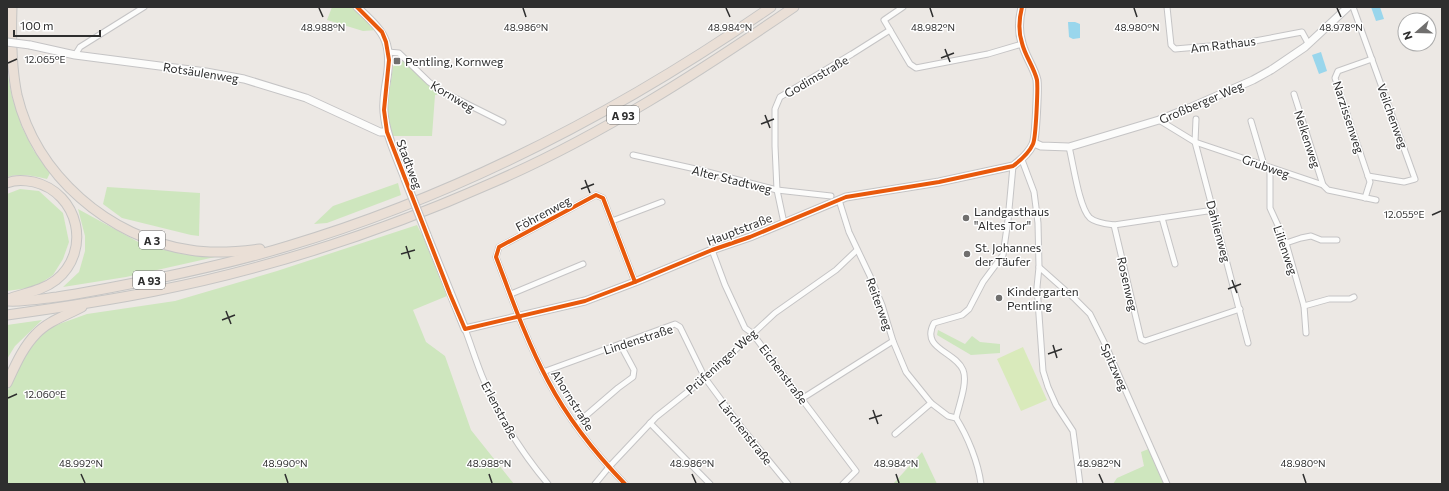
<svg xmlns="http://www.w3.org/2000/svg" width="1449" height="491" font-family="Commissioner,sans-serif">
<rect width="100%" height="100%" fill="#ece8e4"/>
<!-- green -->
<g fill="#cee6be">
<path d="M332 7H353L377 30 363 31 327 20Z"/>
<path d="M401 61 406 62 441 94 435 95 432 136H392L387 107 393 67 395 63Z"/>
<path d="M7 71 12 97 22 127 34 151 50 173 47 179C34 176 20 173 7 177Z"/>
<path d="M398 183 401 195 327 223 314 224 333 206Z"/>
<path d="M107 187 200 193 199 236 191 235 122 218 103 204Z"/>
<path d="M20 189 39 191 63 213 69 242 63 259 53 275 35 287 7 291V194Z"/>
<path d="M78 209 142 244 182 254 215 257 126 277 63 287 79 272 85 251V236Z"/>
<path d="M417 225 425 241 447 296 413 310 426 342 445 356 471 430 514 484H7V392L22 361 33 343 48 328 87 314 175 301 277 271Z"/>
<path d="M42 320 15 346 7 359V325Z"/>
<path d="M938 330 965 344 972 336 980 342 1000 344V353L971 355 937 335Z"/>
<path d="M1151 448 1167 484H1113L1117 478 1144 466 1141 452Z"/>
<path d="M922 452 937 484H893Z"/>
</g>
<!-- pitch -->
<path fill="#d9eabb" d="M1023 347 1047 400 1021 411 997 359Z"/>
<!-- water -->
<g fill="#99d6ec">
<path d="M1371 7H1380L1384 19 1376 21Z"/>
<path d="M1068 22H1075L1080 24V38L1073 39 1069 37Z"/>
<path d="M1321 52 1327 71 1319 74 1312 55Z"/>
</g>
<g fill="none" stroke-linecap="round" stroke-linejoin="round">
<!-- street casing -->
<g stroke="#c5c4c5" stroke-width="7">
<g id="street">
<path d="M903 7 884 20 910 64 916 68 988 54 1022 44"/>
<path d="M1167 7 1171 45 1175 49 1244 43 1302 32 1308 43"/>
<path d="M1353 7 1415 179 1404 182 1368 176"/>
<path d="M388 52 399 53 429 82 443 92 503 122"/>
<path d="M75 55 80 47 144 7"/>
<path d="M1294 94 1323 185"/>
<path d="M1196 119 1195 142 1248 343"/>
<path d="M1159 120 1195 142 1323 185 1328 190 1376 200"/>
<path d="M1251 121 1264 165"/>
<path d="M1069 147C1073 162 1079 208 1090 218 1096 223 1106 224 1114 225L1214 210"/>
<path d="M633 155 700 170 777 190 831 196"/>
<path d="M1022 160 1034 192 1038 223 1039 267 1037 287 1043 371 1048 387 1056 405 1073 431 1080 484"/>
<path d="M1270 168V208L1286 243 1304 306 1306 333"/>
<path d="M1365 198 1370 182 1335 78 1338 71 1372 59"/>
<path d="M839 200 849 232 870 276 882 305 893 341 906 372 931 403 948 416 956 418C968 437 978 462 981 484"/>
<path d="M1162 218 1175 264"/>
<path d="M612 221 662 202"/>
<path d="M784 223 777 190 775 146V109L780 97 852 54 890 30"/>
<path d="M1114 225 1141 339 1145 341 1240 309"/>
<path d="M1286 243 1301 238 1311 236 1321 240H1337"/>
<path d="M712 250 725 285 745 328 752 333 856 471 843 484"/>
<path d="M1039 267 1075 299 1090 314 1105 344 1167 484"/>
<path d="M511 294 583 264"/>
<path d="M1304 306 1329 299H1350L1354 297"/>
<path d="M465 329C471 345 476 361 482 376 498 415 521 452 548 484"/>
<path d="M543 372 675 324 680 327 705 378 742 428 788 484"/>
<path d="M803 398 893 341"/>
<path d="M956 418C959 405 968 382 963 370 955 351 920 349 934 323L962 315 969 309 983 282 1003 255 1008 220 1013 166"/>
<path d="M650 423 710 484"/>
<path d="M575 425 618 388 633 377 634 370 620 344"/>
<path d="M895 434 931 403"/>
<path d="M595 484 609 467 656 417 705 378 775 313 836 270 857 250"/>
<path d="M625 484C595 453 568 419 548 381 527 342 512 299 496 257L499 247 596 195 603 198 635 282"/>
</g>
</g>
<!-- secondary casing -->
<g stroke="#c5c4c5" stroke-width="9">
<g id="secondary">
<path d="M357 7C383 31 393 41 387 78 385 89 383 101 384 112 386 136 397 157 405 179"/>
<path d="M30 45 75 55 206 72 244 79 306 98 380 132H387"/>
<path d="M1034 143 1041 146 1069 147 1159 120 1189 108 1253 80 1271 70 1305 47 1348 7"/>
<path d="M427 235 465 329 585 301 635 282 712 250 750 237 846 197 939 182 1013 166C1021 160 1029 153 1033 144 1036 137 1038 88 1037 80 1034 67 1025 56 1022 43 1018 31 1019 19 1022 7"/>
</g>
</g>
<!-- highway casing -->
<g stroke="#c6c5c4" stroke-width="11">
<g id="highway">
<path d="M12 7C11 36 11 66 17 95 36 175 109 238 190 250 213 254 237 252 260 249"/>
<path d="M7 183C16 179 25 180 34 182 79 193 92 251 56 280 42 291 24 293 8 299"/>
<path d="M7 301C24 302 40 299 57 297 91 292 125 285 159 278 202 269 246 259 288 246 462 194 622 110 771 7"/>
<path d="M7 315C57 308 106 301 155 291 272 268 386 230 494 182 600 136 699 72 794 7"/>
<path d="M7 383C15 366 23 347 36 334 48 321 67 315 82 307"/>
</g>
</g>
<!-- street -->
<use href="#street" stroke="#fcfcfb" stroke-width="5"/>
<!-- secondary -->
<use href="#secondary" stroke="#fcfcfb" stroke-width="7"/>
<!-- highway -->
<use href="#highway" stroke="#eadfd6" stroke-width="9"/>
<!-- secondary-bridge casing -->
<g stroke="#c5c4c5" stroke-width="9" stroke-linecap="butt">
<g id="secondary-bridge">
<path d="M7 42 30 45"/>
<path d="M405 179 427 235"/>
</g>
</g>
<!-- secondary-bridge -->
<use href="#secondary-bridge" stroke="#fcfcfb" stroke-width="7"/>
<!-- cycleway casing -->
<g stroke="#fff" stroke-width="6">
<g id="cycleway">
<path d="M357 7 382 32 386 42 389 60 384 110 387 132 450 294 465 329 585 301 635 282 712 250 750 237 846 197 939 182 1013 166C1021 160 1029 153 1033 144 1036 137 1038 88 1037 80 1034 67 1025 56 1022 43 1018 31 1019 19 1022 7"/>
<path d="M625 484C595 453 568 419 548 381 527 342 512 299 496 257L499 247 596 195 603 198 635 282"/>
</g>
</g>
<!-- cycleway -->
<use href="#cycleway" stroke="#e8590c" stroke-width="4"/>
</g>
<!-- ticks -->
<path fill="none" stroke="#2e2e2e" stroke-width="1.5" d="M319 8 323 17M523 8 526 17M726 8 730 17M930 8 933 17M1134 8 1137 17M1337 8 1341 17M945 49 950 62M941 58 954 53M8 63 17 59M765 115 770 128M761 124 774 119M585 180 590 193M581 189 594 184M1432 215 1441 211M406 246 410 259M401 254 415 250M1232 280 1237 293M1228 289 1241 284M226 311 231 324M222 320 235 315M1053 345 1057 358M1048 354 1062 349M8 398 17 394M873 410 878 424M869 419 882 415M81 474 85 483M285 474 288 483M489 474 492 483M692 474 696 483M896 474 899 483M1099 474 1103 483M1303 474 1306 483"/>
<!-- markers -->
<g fill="#706f6e" stroke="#fff" stroke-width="1.5">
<rect x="393" y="57" width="8" height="8" rx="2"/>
<circle cx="966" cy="218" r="4"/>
<circle cx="967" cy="254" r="4"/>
<circle cx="999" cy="298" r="4"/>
</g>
<g text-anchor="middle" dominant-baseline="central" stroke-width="3" stroke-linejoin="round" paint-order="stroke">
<!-- shield labels -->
<g fill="#fff" stroke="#6d6d6d" stroke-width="1">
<rect x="607" y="106" width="32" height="18" rx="3"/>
<rect x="139" y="231" width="26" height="18" rx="3"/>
<rect x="133" y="271" width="32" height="18" rx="3"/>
</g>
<g font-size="11" font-weight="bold" fill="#2e2e2e">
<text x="623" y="115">A 93</text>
<text x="152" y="240">A 3</text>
<text x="149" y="280">A 93</text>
</g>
<!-- street labels -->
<g font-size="12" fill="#2e2e2e" stroke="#fff">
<text transform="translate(1223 44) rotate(-7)">Am Rathaus</text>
<text transform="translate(201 72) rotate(9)">Rotsäulenweg</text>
<text transform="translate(816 76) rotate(-30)">Godimstraße</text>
<text transform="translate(453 96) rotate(31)">Kornweg</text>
<text transform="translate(1201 102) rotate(-23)">Großberger Weg</text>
<text transform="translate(1393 116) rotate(70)">Veilchenweg</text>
<text transform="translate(1349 117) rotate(72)">Narzissenweg</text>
<text transform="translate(1308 139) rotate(72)">Nelkenweg</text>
<text transform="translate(410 164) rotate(69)">Stadtweg</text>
<text transform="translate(1266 166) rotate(19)">Grubweg</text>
<text transform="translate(732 179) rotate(14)">Alter Stadtweg</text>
<text transform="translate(543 213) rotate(-28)">Föhrenweg</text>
<text transform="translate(739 229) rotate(-21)">Hauptstraße</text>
<text transform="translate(1219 231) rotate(75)">Dahlienweg</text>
<text transform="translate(1286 250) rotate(71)">Lilienweg</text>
<text transform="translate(1128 284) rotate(77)">Rosenweg</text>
<text transform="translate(880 304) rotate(70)">Reiterweg</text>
<text transform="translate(638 339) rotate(-18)">Lindenstraße</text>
<text transform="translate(721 361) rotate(-42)">Prüfeninger Weg</text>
<text transform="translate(1115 367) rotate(66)">Spitzweg</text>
<text transform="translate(784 374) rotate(53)">Eichenstraße</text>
<text transform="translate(573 400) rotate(58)">Ahornstraße</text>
<text transform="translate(500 410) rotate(62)">Erlenstraße</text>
<text transform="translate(746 432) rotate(52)">Lärchenstraße</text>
</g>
<!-- poi labels -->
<g font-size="12" fill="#2e2e2e" stroke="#fff" text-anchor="start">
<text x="405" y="61">Pentling, Kornweg</text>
<text x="974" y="211">Landgasthaus<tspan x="974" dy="14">"Altes Tor"</tspan></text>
<text x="975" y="247">St. Johannes<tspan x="975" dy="14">der Täufer</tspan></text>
<text x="1007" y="291">Kindergarten<tspan x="1007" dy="14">Pentling</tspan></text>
</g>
</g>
<g font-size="10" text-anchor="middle" fill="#2e2e2e" stroke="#fff" stroke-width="3" stroke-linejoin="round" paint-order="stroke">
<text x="323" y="31">48.988°N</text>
<text x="526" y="31">48.986°N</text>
<text x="730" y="31">48.984°N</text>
<text x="933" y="31">48.982°N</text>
<text x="1137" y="31">48.980°N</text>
<text x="1341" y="31">48.978°N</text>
<text x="45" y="63">12.065°E</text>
<text x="1404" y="218">12.055°E</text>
<text x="45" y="398">12.060°E</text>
<text x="81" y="467">48.992°N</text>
<text x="285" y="467">48.990°N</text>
<text x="489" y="467">48.988°N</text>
<text x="692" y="467">48.986°N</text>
<text x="896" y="467">48.984°N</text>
<text x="1099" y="467">48.982°N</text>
<text x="1303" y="467">48.980°N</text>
</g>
<!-- border -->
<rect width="1449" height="491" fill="none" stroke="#2e2e2e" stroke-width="16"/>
<!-- north arrow -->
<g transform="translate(1417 32) rotate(250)"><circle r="19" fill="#ffffff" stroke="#ababab"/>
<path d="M0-3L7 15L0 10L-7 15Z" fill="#706f6e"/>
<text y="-6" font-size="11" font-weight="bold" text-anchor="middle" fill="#2e2e2e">N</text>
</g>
<!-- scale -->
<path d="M14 30v6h86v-6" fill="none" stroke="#2e2e2e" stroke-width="2"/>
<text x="20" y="30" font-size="12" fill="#2e2e2e" stroke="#ffffff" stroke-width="3" paint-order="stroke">100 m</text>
</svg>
